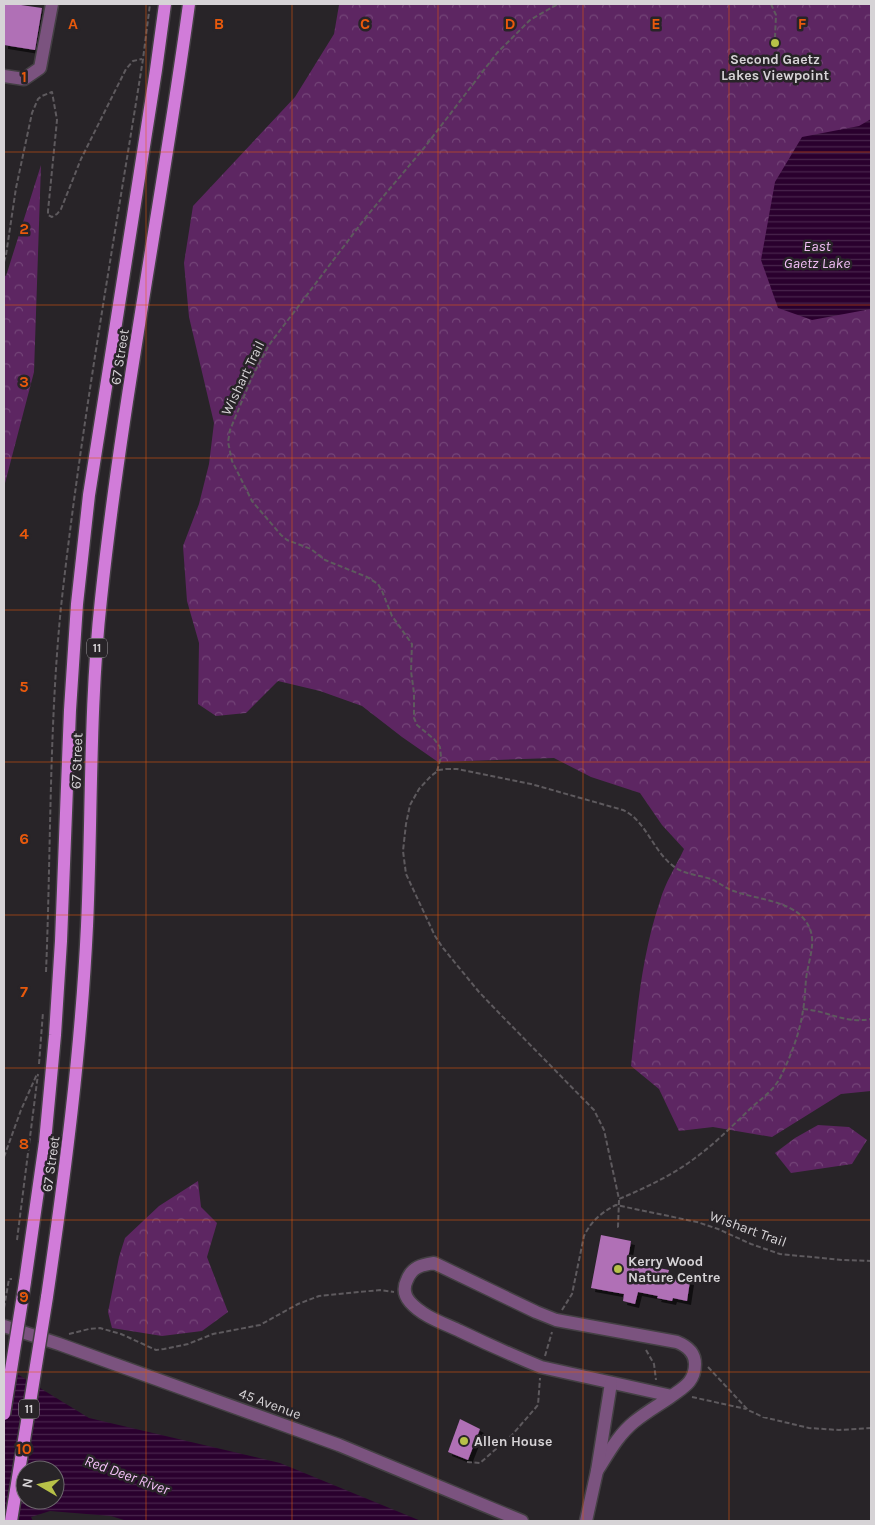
<svg xmlns="http://www.w3.org/2000/svg" width="875" height="1525" font-family="Karla,sans-serif">
<defs>
<pattern id="forest-crowns" width="20" height="18" patternUnits="userSpaceOnUse" patternTransform="scale(1.25)"><rect width="20" height="18" fill="#5d2662"/><path d="M2 6a3 3 0 1 1 6 0M12 15a3 3 0 1 1 6 0" fill="none" stroke="#744578"/></pattern>
<pattern id="water-rules" width="6" height="5" patternUnits="userSpaceOnUse" patternTransform="scale(1.25)"><rect width="6" height="5" fill="#2a002e"/><path d="M0 2.5h6" fill="none" stroke="#48244c"/></pattern>
<filter id="shadow"><feDropShadow dx="4" dy="4" stdDeviation="0" flood-color="#0009"/></filter>
</defs>
<rect width="100%" height="100%" fill="#282428"/>
<!-- forest -->
<g fill="url(#forest-crowns)">
<path d="M341 4H871V1091L841 1094 772 1137 713 1127 679 1131 659 1089 631 1066C637 1011 642 954 660 901 665 883 676 866 684 849L662 825 640 793 591 777 554 758 438 762 402 737 362 706 320 691 278 681 246 713 216 716 198 704 199 643 187 601 183 546 199 504 209 464 214 423 189 317 184 263 193 206 295 97 334 34 339 5Z"/>
<path d="M41 165 34 372 4 487V275L6 276Z"/>
<path d="M818 1125 849 1127 867 1140 852 1164 791 1173 775 1153 795 1138Z"/>
<path d="M198 1181 201 1207 217 1223 207 1257 228 1312 202 1331 162 1336 112 1328 108 1312 119 1257 125 1238 159 1206Z"/>
</g>
<!-- water -->
<g fill="url(#water-rules)" fill-rule="evenodd">
<path d="M871 119V309L812 320 778 308 761 260 775 182 802 137 859 126Z"/>
<path d="M4 1366 89 1418 280 1463 421 1521H127L111 1516 50 1511 31 1517 33 1521H4ZM25 1470H55V1500H25Z"/>
</g>
<!-- building -->
<g fill="#b06fb6" filter="url(#shadow)">
<path d="M4 4H14L42 8 35 50 4 45Z"/>
<path d="M601 1235 631 1241 628 1259 643 1262V1265L669 1270 668 1274 673 1275 672 1278 690 1281 687 1301 673 1298 672 1301 657 1298 658 1296 638 1292 635 1304 623 1301 624 1294 591 1288Z"/>
<path d="M460 1419 480 1429 468 1460 448 1452Z"/>
</g>
<g fill="none" stroke-linecap="round" stroke-linejoin="round">
<!-- minor casing -->
<g stroke="#444044" stroke-width="15">
<g id="minor">
<path d="M4 76 24 79 40 68 52 4"/>
<path d="M4 1326 59 1344 339 1445 522 1521"/>
<path d="M597 1471C608 1454 618 1435 634 1422 645 1413 657 1406 669 1398 682 1388 695 1383 695 1364 695 1352 687 1346 677 1342L556 1320 536 1312 434 1263C421 1265 412 1267 407 1280 403 1288 404 1295 410 1302 422 1316 443 1323 460 1331 487 1344 514 1356 541 1367L672 1396"/>
<path d="M586 1521 597 1471 611 1383"/>
</g>
</g>
<!-- major casing -->
<g stroke="#444044" stroke-width="15">
<g id="major">
<path d="M25 1282 45 1142 55 1035 61 941 70 710 77 604 89 495 156 70 165 4"/>
<path d="M47 1297C65 1174 81 1051 87 926 92 817 89 708 101 599 122 400 162 203 189 4"/>
</g>
</g>
<!-- path -->
<g stroke="#5e5a5e" stroke-width="2" stroke-dasharray="5 2.5" stroke-linecap="butt">
<path d="M771 4 776 15 775 37"/>
<path d="M4 262 6 255 16 188 32 113 38 99 42 96 52 92 57 120 48 211V215L52 217 57 214 61 209 81 159 126 69 133 61 142 59"/>
<path d="M446 769H457L531 784 623 810C647 821 653 853 676 868 687 875 699 875 711 879 718 882 724 887 731 890 753 899 789 900 804 919 820 938 808 958 806 980 805 990 805 1000 803 1010 800 1033 790 1058 780 1078 773 1091 762 1098 751 1108 733 1125 716 1143 695 1158 673 1175 645 1188 619 1199L604 1130 594 1110 500 1014 479 992 443 948 435 936 406 874 403 851 406 824 410 805 419 789 431 776 439 770Z"/>
<path d="M437 771 441 757 440 747 434 739 417 725 414 718V693L411 671 412 644 392 616 382 591 378 584 367 577 325 560 311 549 287 540 281 535 252 501 232 461 228 442 230 430 252 377 269 345 366 217 424 148 497 53 530 20 558 4"/>
<path d="M46 972C51 851 49 728 61 607 81 424 114 242 143 59L150 4"/>
<path d="M803 1009C829 1011 844 1024 871 1019"/>
<path d="M39 1064 43 1012"/>
<path d="M4 1157 21 1110 37 1074"/>
<path d="M619 1200 618 1227 619 1229"/>
<path d="M17 1240 38 1074"/>
<path d="M4 1308 9 1279H12"/>
<path d="M562 1310 572 1294 584 1236C591 1221 602 1212 616 1205L697 1222 718 1229 751 1244 780 1254 842 1260 871 1261"/>
<path d="M69 1334 89 1329 100 1328 121 1334 156 1350 164 1349 188 1344 213 1334 260 1325 298 1304 319 1296 380 1290 394 1292"/>
<path d="M646 1350 654 1364 656 1380"/>
<path d="M545 1356 552 1332"/>
<path d="M708 1367 748 1410 763 1417 809 1428 839 1430 871 1428"/>
<path d="M692 1397 746 1409"/>
<path d="M467 1462 480 1463 512 1435 538 1405 540 1378"/>
</g>
<!-- minor -->
<use href="#minor" stroke="#7b537f" stroke-width="12"/>
<!-- major -->
<use href="#major" stroke="#d17cd9" stroke-width="12"/>
<!-- major-bridge casing -->
<g stroke="#444044" stroke-width="15" stroke-linecap="butt">
<g id="major-bridge">
<path d="M4 1414 25 1282"/>
<path d="M11 1521 47 1297"/>
</g>
</g>
<!-- major-bridge -->
<use href="#major-bridge" stroke="#d17cd9" stroke-width="12"/>
</g>
<!-- grid -->
<path fill="none" stroke="#e8590c" stroke-width="1" stroke-opacity="0.55" d="M146 4V1521M292 4V1521M438 4V1521M583 4V1521M729 4V1521M4 152H871M4 305H871M4 458H871M4 610H871M4 762H871M4 915H871M4 1068H871M4 1220H871M4 1372H871"/>
<!-- markers -->
<g fill="#b7c148" stroke="#282428" stroke-width="2">
<circle cx="775" cy="43" r="5"/>
<circle cx="618" cy="1269" r="5"/>
<circle cx="464" cy="1441" r="5"/>
</g>
<g text-anchor="middle" dominant-baseline="central" stroke-width="5" stroke-linejoin="round" paint-order="stroke">
<!-- shield labels -->
<g fill="#282428" stroke="#a29ea2" stroke-width="1">
<rect x="87" y="638.5" width="20" height="19" rx="4"/>
<rect x="19" y="1399.5" width="20" height="19" rx="4"/>
</g>
<g font-size="12" font-weight="bold" fill="#d6d3d6">
<text x="97" y="648">11</text>
<text x="29" y="1409">11</text>
</g>
<!-- poi labels -->
<g font-size="14" font-weight="bold" fill="#d6d3d6" stroke="#282428" text-anchor="start">
<text x="775" y="59" text-anchor="middle">Second Gaetz<tspan x="775" dy="16">Lakes Viewpoint</tspan></text>
<text x="628" y="1261">Kerry Wood<tspan x="628" dy="16">Nature Centre</tspan></text>
<text x="474" y="1441">Allen House</text>
</g>
<!-- street labels -->
<g font-size="14" fill="#d6d3d6" stroke="#282428">
<text transform="translate(120 357) rotate(-81)">67 Street</text>
<text transform="translate(243 378) rotate(-64)">Wishart Trail</text>
<text transform="translate(77 761) rotate(-88)">67 Street</text>
<text transform="translate(51 1164) rotate(-82)">67 Street</text>
<text transform="translate(748 1229) rotate(20)">Wishart Trail</text>
<text transform="translate(270 1404) rotate(20)">45 Avenue</text>
</g>
<!-- water labels -->
<g font-size="15" font-style="italic" fill="#f3bff7" stroke="#282428">
<text x="817" y="246">East<tspan x="817" dy="17">Gaetz Lake</tspan></text>
<text transform="translate(127 1475) rotate(20)">Red Deer River</text>
</g>
</g>
<g font-size="16" text-anchor="middle" font-weight="bold" fill="#e8590c" stroke="#282428" stroke-width="5" stroke-linejoin="round" paint-order="stroke">
<text x="73" y="29">A</text>
<text x="219" y="29">B</text>
<text x="365" y="29">C</text>
<text x="510" y="29">D</text>
<text x="656" y="29">E</text>
<text x="802" y="29">F</text>
<text x="24" y="82">1</text>
<text x="24" y="234">2</text>
<text x="24" y="387">3</text>
<text x="24" y="539">4</text>
<text x="24" y="692">5</text>
<text x="24" y="844">6</text>
<text x="24" y="997">7</text>
<text x="24" y="1149">8</text>
<text x="24" y="1302">9</text>
<text x="24" y="1454">10</text>
</g>
<!-- border -->
<rect width="875" height="1525" fill="none" stroke="#d6d3d6" stroke-width="10"/>
<!-- north arrow -->
<g transform="translate(40 1485) rotate(279)"><circle r="24" fill="#282428" stroke="#6e6a6e"/>
<path d="M0-4L9 19L0 12L-9 19Z" fill="#b7c148"/>
<text y="-8" font-size="14" font-weight="bold" text-anchor="middle" fill="#d6d3d6">N</text>
</g>
</svg>
